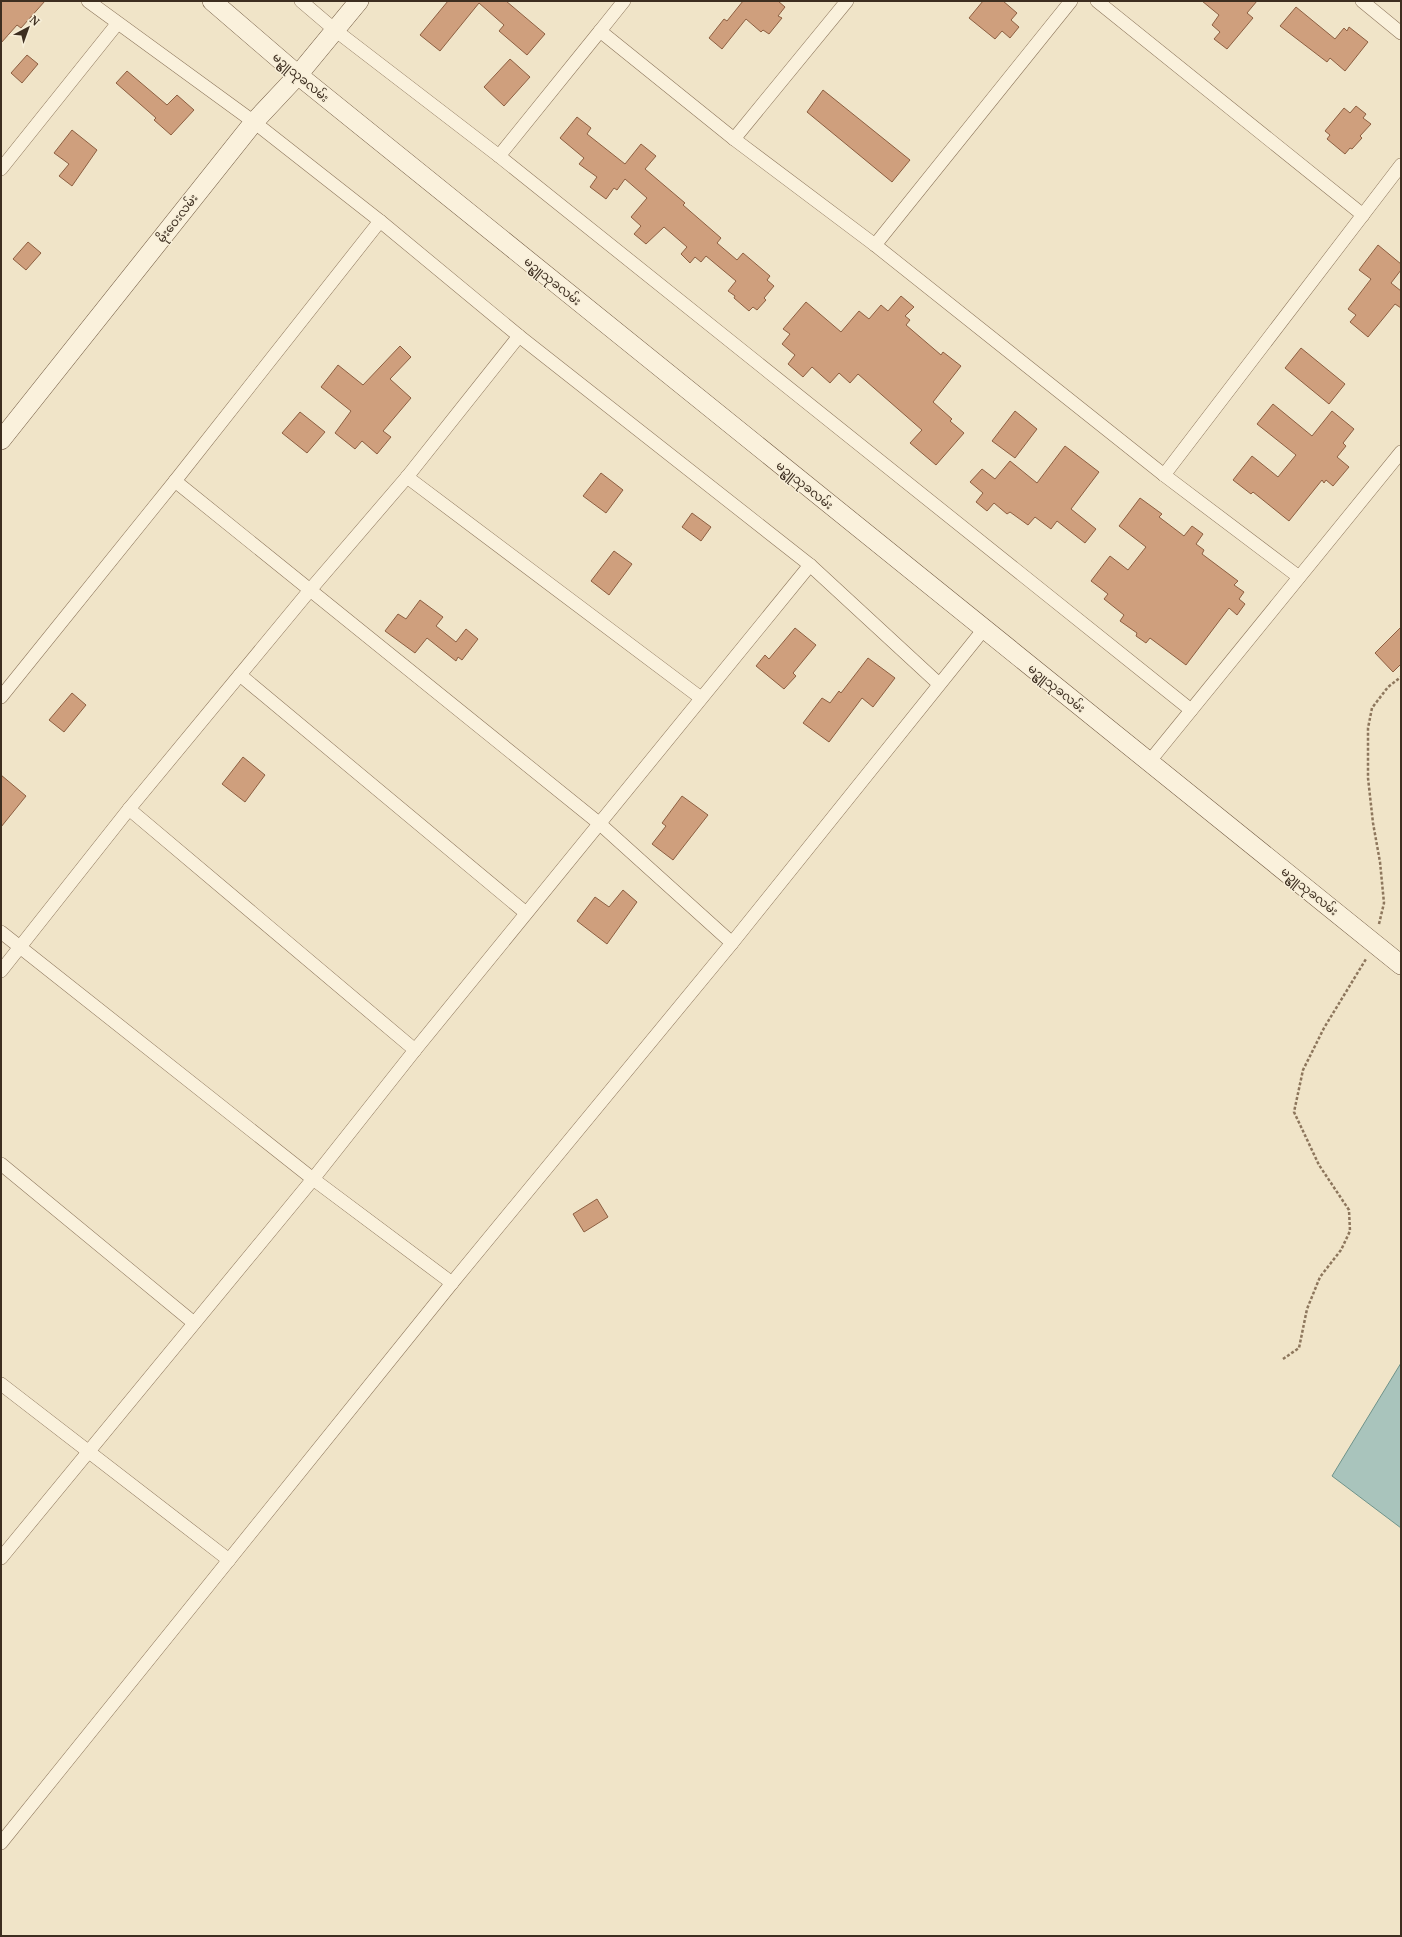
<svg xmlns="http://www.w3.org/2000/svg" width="1402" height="1937" font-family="'Noto Serif','Noto Sans Myanmar',serif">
<rect width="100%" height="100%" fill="#f0e4c8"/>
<!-- water -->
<path fill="#a9c4bc" stroke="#6f938a" d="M1401 1363V1528L1332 1476Z"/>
<!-- building -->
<g fill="#cf9f7d" stroke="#8d5f41">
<path d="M1 1H45L21 28 17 25 1 43Z"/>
<path d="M448 1H506L545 34 527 55 499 31 504 25 479 3 440 51 420 35Z"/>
<path d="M743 1H778L785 7 778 16 782 18 769 34 763 30 761 32 746 19 722 49 709 38 724 19 727 21Z"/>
<path d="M983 1H1003L1017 13 1011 20 1019 27 1010 38 1002 31 995 39 969 18Z"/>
<path d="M1202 1H1257L1247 13 1253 18 1227 49 1214 39 1220 32 1212 25 1219 15Z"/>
<path d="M1296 7 1335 39 1344 28 1347 31 1349 27 1368 42 1345 71 1330 58 1327 62 1280 26Z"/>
<path d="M27 55 38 64 22 83 11 73Z"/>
<path d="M510 59 530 77 504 106 484 87Z"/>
<path d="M127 71 167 105 177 95 194 110 171 135 154 120 156 118 116 83Z"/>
<path d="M823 90 910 160 892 182 807 112Z"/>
<path d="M1356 106 1366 114 1363 118 1371 124 1360 136 1362 138 1352 149 1350 148 1345 154 1327 139 1330 135 1325 131 1344 108 1350 113Z"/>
<path d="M577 117 591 128 587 134 625 164 641 144 656 156 645 169 685 203 683 205 721 238 717 243 737 260 743 253 770 276 767 280 774 286 764 298 766 300 757 310 753 307 749 311 734 298 735 296 728 291 736 281 706 256 701 262 695 257 690 263 681 254 687 247 664 227 646 244 634 234 641 226 631 217 647 198 625 179 617 190 614 188 606 199 590 187 597 177 579 164 584 158 560 138Z"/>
<path d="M72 130 97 150 72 186 59 176 69 164 54 153Z"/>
<path d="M28 242 41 253 26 270 13 259Z"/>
<path d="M1378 245 1401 264V270L1391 283 1401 291V308L1395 304 1368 337 1350 322 1356 315 1348 309 1371 279 1359 270Z"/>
<path d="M901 296 914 307 905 316 910 320 906 325 941 355 943 352 961 366 933 402 952 419 950 421 964 433 936 465 910 443 922 430 858 374 850 383 839 373 830 383 812 367 803 377 788 364 795 355 782 344 790 334 783 329 806 302 841 332 859 311 869 319 881 305 888 311Z"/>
<path d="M400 346 411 357 390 379 411 398 383 431 391 437 377 454 362 441 355 449 335 433 351 411 321 387 338 365 363 385Z"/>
<path d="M1301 348 1345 384 1329 404 1285 368Z"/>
<path d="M1273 404 1312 436 1332 411 1354 429 1343 443 1346 446 1337 457 1349 467 1333 486 1326 480 1324 483 1322 480 1289 521 1253 492 1251 494 1233 480 1252 456 1278 477 1296 455 1257 424Z"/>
<path d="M1015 411 1037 429 1015 458 992 441Z"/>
<path d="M300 412 325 432 307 453 282 433Z"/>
<path d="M1065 446 1099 472 1071 509 1096 529 1085 543 1057 521 1051 529 1035 517 1028 525 1010 512 1007 514 994 503 987 511 976 502 983 493 970 482 982 469 995 479 1010 461 1037 483Z"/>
<path d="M601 473 623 490 606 513 583 496Z"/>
<path d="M1140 498 1162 514 1159 517 1184 536 1192 526 1203 534 1196 544 1204 550 1202 554 1238 581 1234 585 1244 592 1239 599 1245 604 1237 615 1229 608 1186 665 1150 638 1146 643 1136 636 1137 633 1120 621 1124 615 1104 599 1108 594 1091 581 1110 556 1128 570 1146 547 1119 526Z"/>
<path d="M692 513 711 527 701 541 682 527Z"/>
<path d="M614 551 632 564 609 595 591 581Z"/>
<path d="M420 600 443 617 436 626 456 642 466 629 478 639 462 660 458 657 456 661 427 638 415 653 385 631 398 614 406 619Z"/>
<path d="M1401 627V664L1393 672 1375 653Z"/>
<path d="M795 628 816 645 793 673 796 676 784 689 756 666 765 655 769 659Z"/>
<path d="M868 658 895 678 873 707 862 698 829 742 803 723 822 698 830 703 839 691 841 693Z"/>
<path d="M72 693 86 705 64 732 49 720Z"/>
<path d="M243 757 265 775 245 802 222 784Z"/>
<path d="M1 775 26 796 1 827Z"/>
<path d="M682 796 708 815 673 860 652 844 666 826 662 823Z"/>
<path d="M623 890 637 902 607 944 577 921 595 897 609 907Z"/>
<path d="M597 1199 608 1217 584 1232 573 1214Z"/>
</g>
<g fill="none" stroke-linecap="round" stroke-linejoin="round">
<!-- street casing -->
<g stroke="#8d765c" stroke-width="14">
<g id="street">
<path d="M88 1 254 122 380 221 519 336 810 565 939 684"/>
<path d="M301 1 335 30 499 156 1191 710"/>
<path d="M1097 1 1363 215"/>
<path d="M1362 1 1401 33"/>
<path d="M600 31 624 1"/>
<path d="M734 139 847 1"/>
<path d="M499 156 600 31 734 139 875 245 1164 475 1299 577"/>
<path d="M1 169 117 24"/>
<path d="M875 245 1071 1"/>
<path d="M1164 475 1401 165"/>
<path d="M407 477 701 698"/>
<path d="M175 481 600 824 732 943"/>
<path d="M240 675 526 913"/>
<path d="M1 697 175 481 380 221"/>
<path d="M1149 762 1401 452"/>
<path d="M129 809 415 1050"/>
<path d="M1 932 313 1179 452 1283"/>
<path d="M1 971 129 809 310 590 407 477 519 336"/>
<path d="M1 1164 194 1323"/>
<path d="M1 1384 229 1560"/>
<path d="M1 1558 313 1179 415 1050 810 565"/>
<path d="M1 1843 452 1283 732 943 984 629"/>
</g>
</g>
<!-- secondary casing -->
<g stroke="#6f573f" stroke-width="20">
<g id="secondary">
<path d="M212 1 298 75 1401 965"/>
<path d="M1 440 254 122 298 75 359 1"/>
</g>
</g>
<!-- path -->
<g stroke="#8d765c" stroke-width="2.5" stroke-dasharray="3 2" stroke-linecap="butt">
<path d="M1379 924 1384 903 1380 862 1373 823 1368 778V728L1372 708 1388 687 1401 677"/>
<path d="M1283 1359 1299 1348 1307 1309 1320 1277 1341 1250 1350 1231 1349 1210 1319 1165 1294 1112 1303 1070 1324 1028 1366 959"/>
</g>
<!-- street -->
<use href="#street" stroke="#faf1dc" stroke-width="13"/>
<!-- secondary -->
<use href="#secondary" stroke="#faf1dc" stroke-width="19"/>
</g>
<g text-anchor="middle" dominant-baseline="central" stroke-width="3" stroke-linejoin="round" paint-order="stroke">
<!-- street labels -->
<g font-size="12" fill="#3d2e20" stroke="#f7eed8">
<text transform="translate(301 77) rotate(40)">မဥ္ဇူသုခလမ်း</text>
<text transform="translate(177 218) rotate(-52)">မိုးဝေးလမ်း</text>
<text transform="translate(553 281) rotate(39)">မဥ္ဇူသုခလမ်း</text>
<text transform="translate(805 485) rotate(39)">မဥ္ဇူသုခလမ်း</text>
<text transform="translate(1057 688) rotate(39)">မဥ္ဇူသုခလမ်း</text>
<text transform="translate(1310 891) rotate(39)">မဥ္ဇူသုခလမ်း</text>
</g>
</g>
<!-- border -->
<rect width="1402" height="1937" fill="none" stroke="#3d2e20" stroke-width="4"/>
<!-- north arrow -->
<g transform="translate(28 28) rotate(41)" stroke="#f7eed8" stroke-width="3" paint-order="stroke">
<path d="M0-3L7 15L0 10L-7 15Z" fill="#3d2e20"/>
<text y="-6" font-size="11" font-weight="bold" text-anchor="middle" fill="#3d2e20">N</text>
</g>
</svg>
